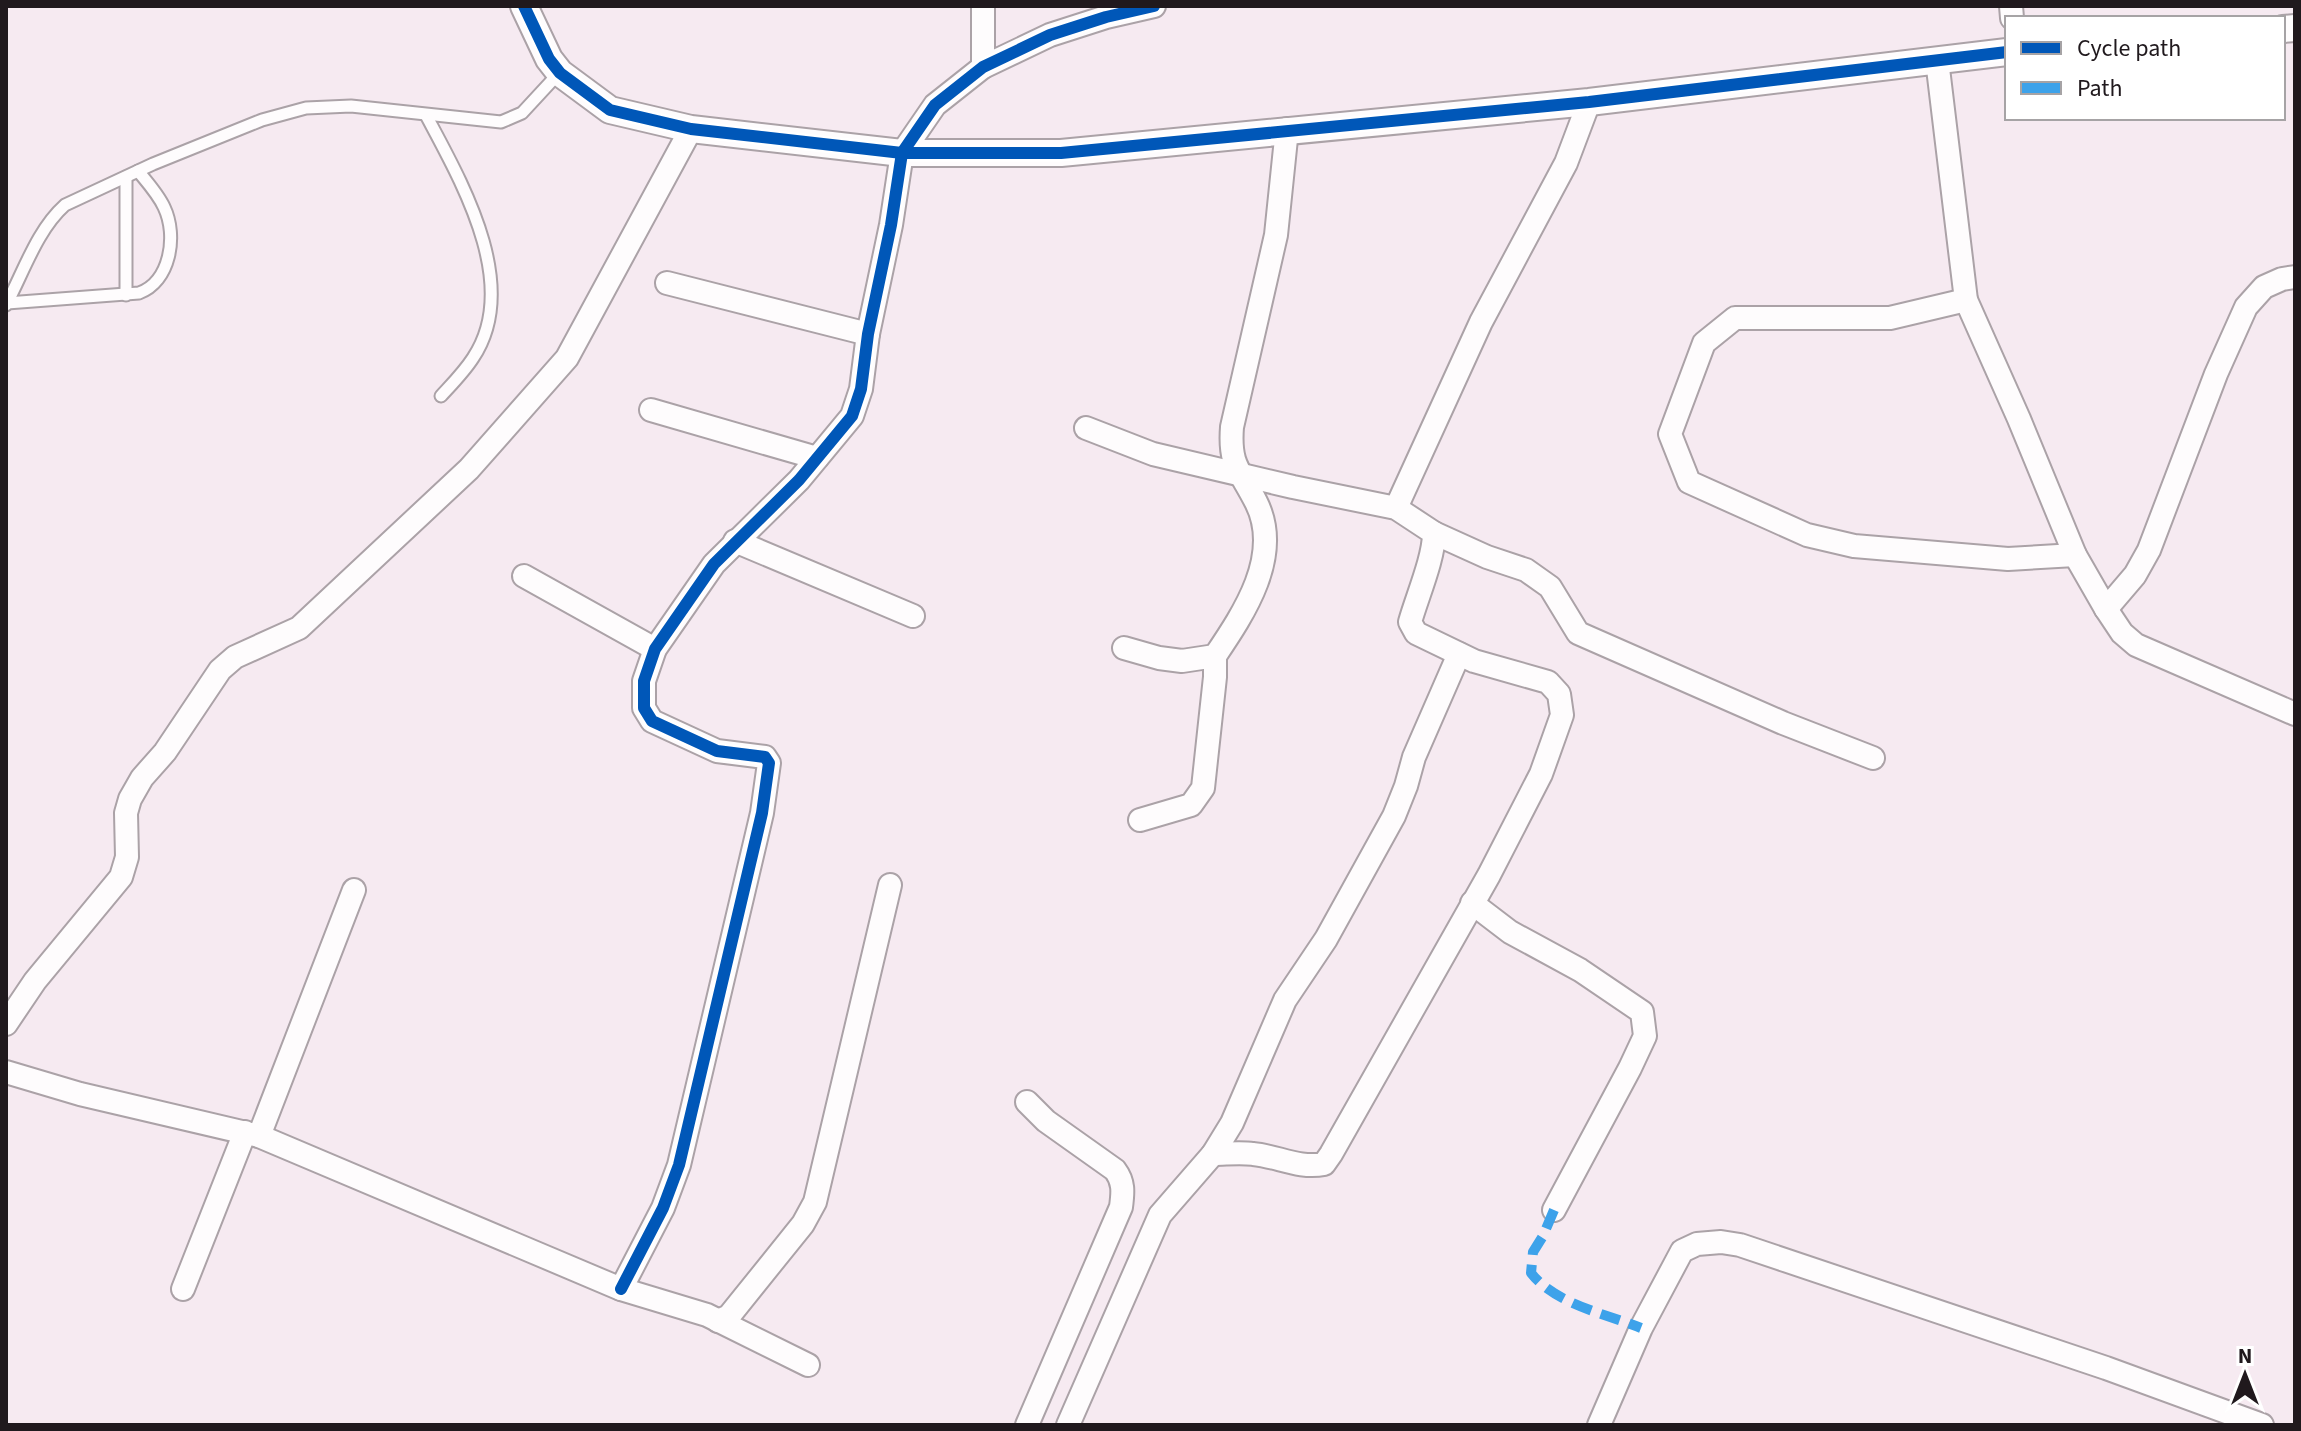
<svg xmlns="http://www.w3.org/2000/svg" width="2301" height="1431" font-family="'Source Sans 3',sans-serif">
<rect width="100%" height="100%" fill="#f6eaf1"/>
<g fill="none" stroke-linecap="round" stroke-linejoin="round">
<!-- service casing -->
<g stroke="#aba2a7" stroke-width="15">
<g id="service">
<path d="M426 115C461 181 522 285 473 358 464 372 452 384 441 396"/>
<path d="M126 177V295"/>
<path d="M7 303 139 293C170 282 178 236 164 207 158 194 147 182 138 171"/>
<path d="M6 305C24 271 37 230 65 205L153 164 262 120 306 108 351 106 501 122 522 113 559 73"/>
</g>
</g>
<!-- minor casing -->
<g stroke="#aba2a7" stroke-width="26">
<g id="minor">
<path d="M983 6V67"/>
<path d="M2011 6 2012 18"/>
<path d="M1937 60 1966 300 2019 419 2075 555 2106 609 2122 633 2136 645 2295 714"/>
<path d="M667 283 868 334"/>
<path d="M1966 300 1890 318H1735L1704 343 1670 434 1689 482 1807 535 1854 546 2008 559 2075 555"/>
<path d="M651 410 817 458"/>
<path d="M1086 428 1153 454 1293 487 1396 508 1434 533C1434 558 1417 597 1410 622L1416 633 1474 661 1548 682 1559 694 1562 715 1541 774 1489 875 1331 1154 1324 1164C1299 1169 1277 1156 1253 1154 1240 1152 1226 1154 1213 1154"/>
<path d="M1396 508 1481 322 1566 163 1589 102"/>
<path d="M1434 533 1487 557 1526 570 1550 587 1578 633 1783 723 1873 758"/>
<path d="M735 541 913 616"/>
<path d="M524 576 655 649"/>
<path d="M2106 609 2135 575 2149 550 2216 374 2246 307 2264 287 2282 279 2295 277"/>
<path d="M1124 648 1159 658 1182 661 1215 656C1244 613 1283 555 1256 502 1240 470 1229 466 1232 427L1276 235 1287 129"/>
<path d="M1140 820 1191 805 1203 788 1215 677V656"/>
<path d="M1472 903 1510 932 1580 970 1642 1012 1645 1036 1630 1068 1554 1210"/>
<path d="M6 1024 35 981 121 877 127 857 126 813 130 799 142 778 165 752 220 670 235 657 299 628 469 469 567 358 691 129"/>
<path d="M6 1072 80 1094 259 1136 621 1289 707 1315 808 1365"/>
<path d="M259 1136 354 890"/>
<path d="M183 1289 245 1132"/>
<path d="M621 1289 663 1208 679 1165 762 813 769 763 765 757 717 751 652 721 644 708V681L655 649 714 564 799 480 852 416 861 389 868 334 891 225 902 153 935 105 983 67 1050 35 1106 17 1154 6"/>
<path d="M718 1321 729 1316 803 1224 815 1202 890 885"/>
<path d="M1027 1425 1121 1207C1123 1192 1124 1182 1115 1170L1046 1121 1027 1102"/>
<path d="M1068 1425 1160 1215 1213 1154 1232 1123 1285 1000 1326 939 1394 816 1406 786 1414 757 1459 654"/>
<path d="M1599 1425 1641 1328 1682 1251 1697 1244 1721 1242 1740 1245 2106 1368 2262 1425"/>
</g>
</g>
<!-- tertiary casing -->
<g stroke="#aba2a7" stroke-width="30">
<g id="tertiary">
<path d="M524 6 549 59 560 73 610 110 691 129 902 153H1061L1589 102 2007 52"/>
<path d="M2283 29 2295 28"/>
</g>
</g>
<!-- service -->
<use href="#service" stroke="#fefcfd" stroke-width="11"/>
<!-- minor -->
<use href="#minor" stroke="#fefcfd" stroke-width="22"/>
<!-- tertiary -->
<use href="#tertiary" stroke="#fefcfd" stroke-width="26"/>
<!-- quiet -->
<path stroke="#3da2ea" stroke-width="10" stroke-dasharray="20 10" stroke-linecap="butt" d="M1554 1210 1543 1236 1533 1252 1531 1273C1555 1304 1606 1314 1641 1328"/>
<!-- cycleway casing -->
<g stroke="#fff" stroke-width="17">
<g id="cycleway">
<path d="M524 6 549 59 560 73 610 110 691 129 902 153H1061L1589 102 2007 52"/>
<path d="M621 1289 663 1208 679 1165 762 813 769 763 765 757 717 751 652 721 644 708V681L655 649 714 564 799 480 852 416 861 389 868 334 891 225 902 153 935 105 983 67 1050 35 1106 17 1154 6"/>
</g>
</g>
<!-- cycleway -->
<use href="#cycleway" stroke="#0057b8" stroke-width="12"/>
</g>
<!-- border -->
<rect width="2301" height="1431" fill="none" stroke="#20191d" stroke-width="16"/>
<!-- legend -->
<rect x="2005" y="16" width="280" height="104" fill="#ffffff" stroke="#a6a3a5" stroke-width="2"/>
<rect x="2021" y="42" width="40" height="12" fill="#0057b8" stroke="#a6a3a5" stroke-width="2"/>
<text x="2077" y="56" font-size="24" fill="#20191d">Cycle path</text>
<rect x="2021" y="82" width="40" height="12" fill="#3da2ea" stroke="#a6a3a5" stroke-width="2"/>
<text x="2077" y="96" font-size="24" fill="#20191d">Path</text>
<!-- north arrow -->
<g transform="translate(2245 1375)" stroke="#ffffff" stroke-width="6" paint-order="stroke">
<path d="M0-6L14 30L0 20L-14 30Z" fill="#20191d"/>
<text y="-12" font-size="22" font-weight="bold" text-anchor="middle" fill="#20191d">N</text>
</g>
</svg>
